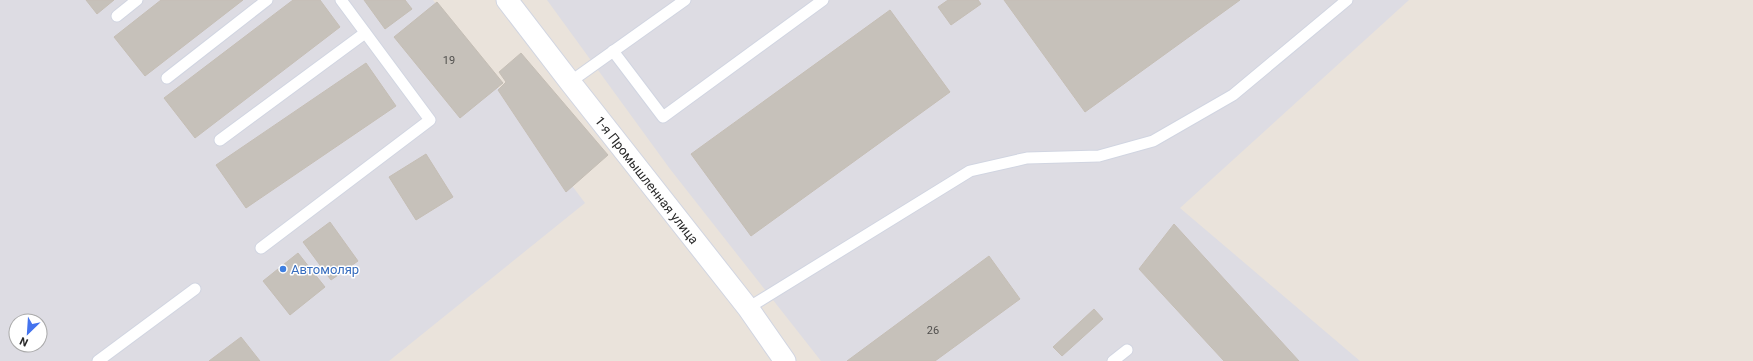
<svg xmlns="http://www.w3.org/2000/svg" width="1753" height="361" font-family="Roboto,sans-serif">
<rect width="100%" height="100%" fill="#eae3db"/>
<!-- industrial -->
<g fill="#dddce3" fill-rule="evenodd">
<path d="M0 0H433L585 203 389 361H0ZM16 321H40V345H16Z"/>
<path d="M547 0H1409L1180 208 1360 361H821L670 169Z"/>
</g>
<!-- building -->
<g fill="#c6c1ba" stroke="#c5beb5">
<path d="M86 0H114L97 14Z"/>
<path d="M161 0H243L145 76 114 37Z"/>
<path d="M293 0H320L340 27 195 138 164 98Z"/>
<path d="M364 0H405L412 9 385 29Z"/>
<path d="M948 0H978L981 4 951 25 938 7Z"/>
<path d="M1004 0H1240L1085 112Z"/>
<path d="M437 2 503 83 460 118 394 37Z"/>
<path d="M890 10 950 92 751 236 691 154Z"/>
<path d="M521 53 608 155 566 192 498 90 506 82 499 72Z"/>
<path d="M366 63 396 106 246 208 216 165Z"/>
<path d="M426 154 453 197 416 220 389 177Z"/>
<path d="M330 222 358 261 331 280 303 242Z"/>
<path d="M1174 224 1299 361H1224L1139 269Z"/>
<path d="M298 253 325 287 290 315 263 281Z"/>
<path d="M989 256 1020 299 935 361H847Z"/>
<path d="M1094 309 1103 319 1062 356 1053 347Z"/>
<path d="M241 337 260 361H209Z"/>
</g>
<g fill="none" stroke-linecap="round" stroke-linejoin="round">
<!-- lane casing -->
<g stroke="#d1d5e1" stroke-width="13">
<g id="lane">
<path d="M117 16 137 0"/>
<path d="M613 51 663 117 823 0"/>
<path d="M167 78 267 0"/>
<path d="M570 82 685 0"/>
<path d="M220 140 365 33"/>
<path d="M261 248 430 120 341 0"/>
<path d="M748 308 970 171 1027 158 1099 156 1153 141 1233 95 1347 0"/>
<path d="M98 361 195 289"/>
<path d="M1113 361 1127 350"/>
</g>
</g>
<!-- street casing -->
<g stroke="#d1d5e1" stroke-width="23">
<g id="street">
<path id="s1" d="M507 0 570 82 748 308 785 361"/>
</g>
</g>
<!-- lane -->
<use href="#lane" stroke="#fff" stroke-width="11"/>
<!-- street -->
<use href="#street" stroke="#fff" stroke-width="21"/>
</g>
<!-- markers -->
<circle fill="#3f7fe0" stroke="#fff" stroke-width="1.5" cx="283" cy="269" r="4"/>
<g text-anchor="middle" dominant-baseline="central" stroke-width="3" stroke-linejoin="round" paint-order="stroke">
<!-- number labels -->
<g font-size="11" fill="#504f4d">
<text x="449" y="60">19</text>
<text x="933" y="330">26</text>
</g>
<!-- street labels -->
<g font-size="13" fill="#292929" stroke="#fff">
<text stroke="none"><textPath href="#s1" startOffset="228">1-я Промышленная улица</textPath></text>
</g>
<!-- shop labels -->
<g font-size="13" fill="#366cbe" stroke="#fff" text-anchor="start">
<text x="291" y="269">Автомоляр</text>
</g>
</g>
<!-- north arrow -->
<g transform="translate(28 333) rotate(205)"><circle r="19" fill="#ffffff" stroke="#a9a9a9"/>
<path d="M0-3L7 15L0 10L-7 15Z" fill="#4473ee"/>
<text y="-6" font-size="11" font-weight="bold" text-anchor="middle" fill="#292929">N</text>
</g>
</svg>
